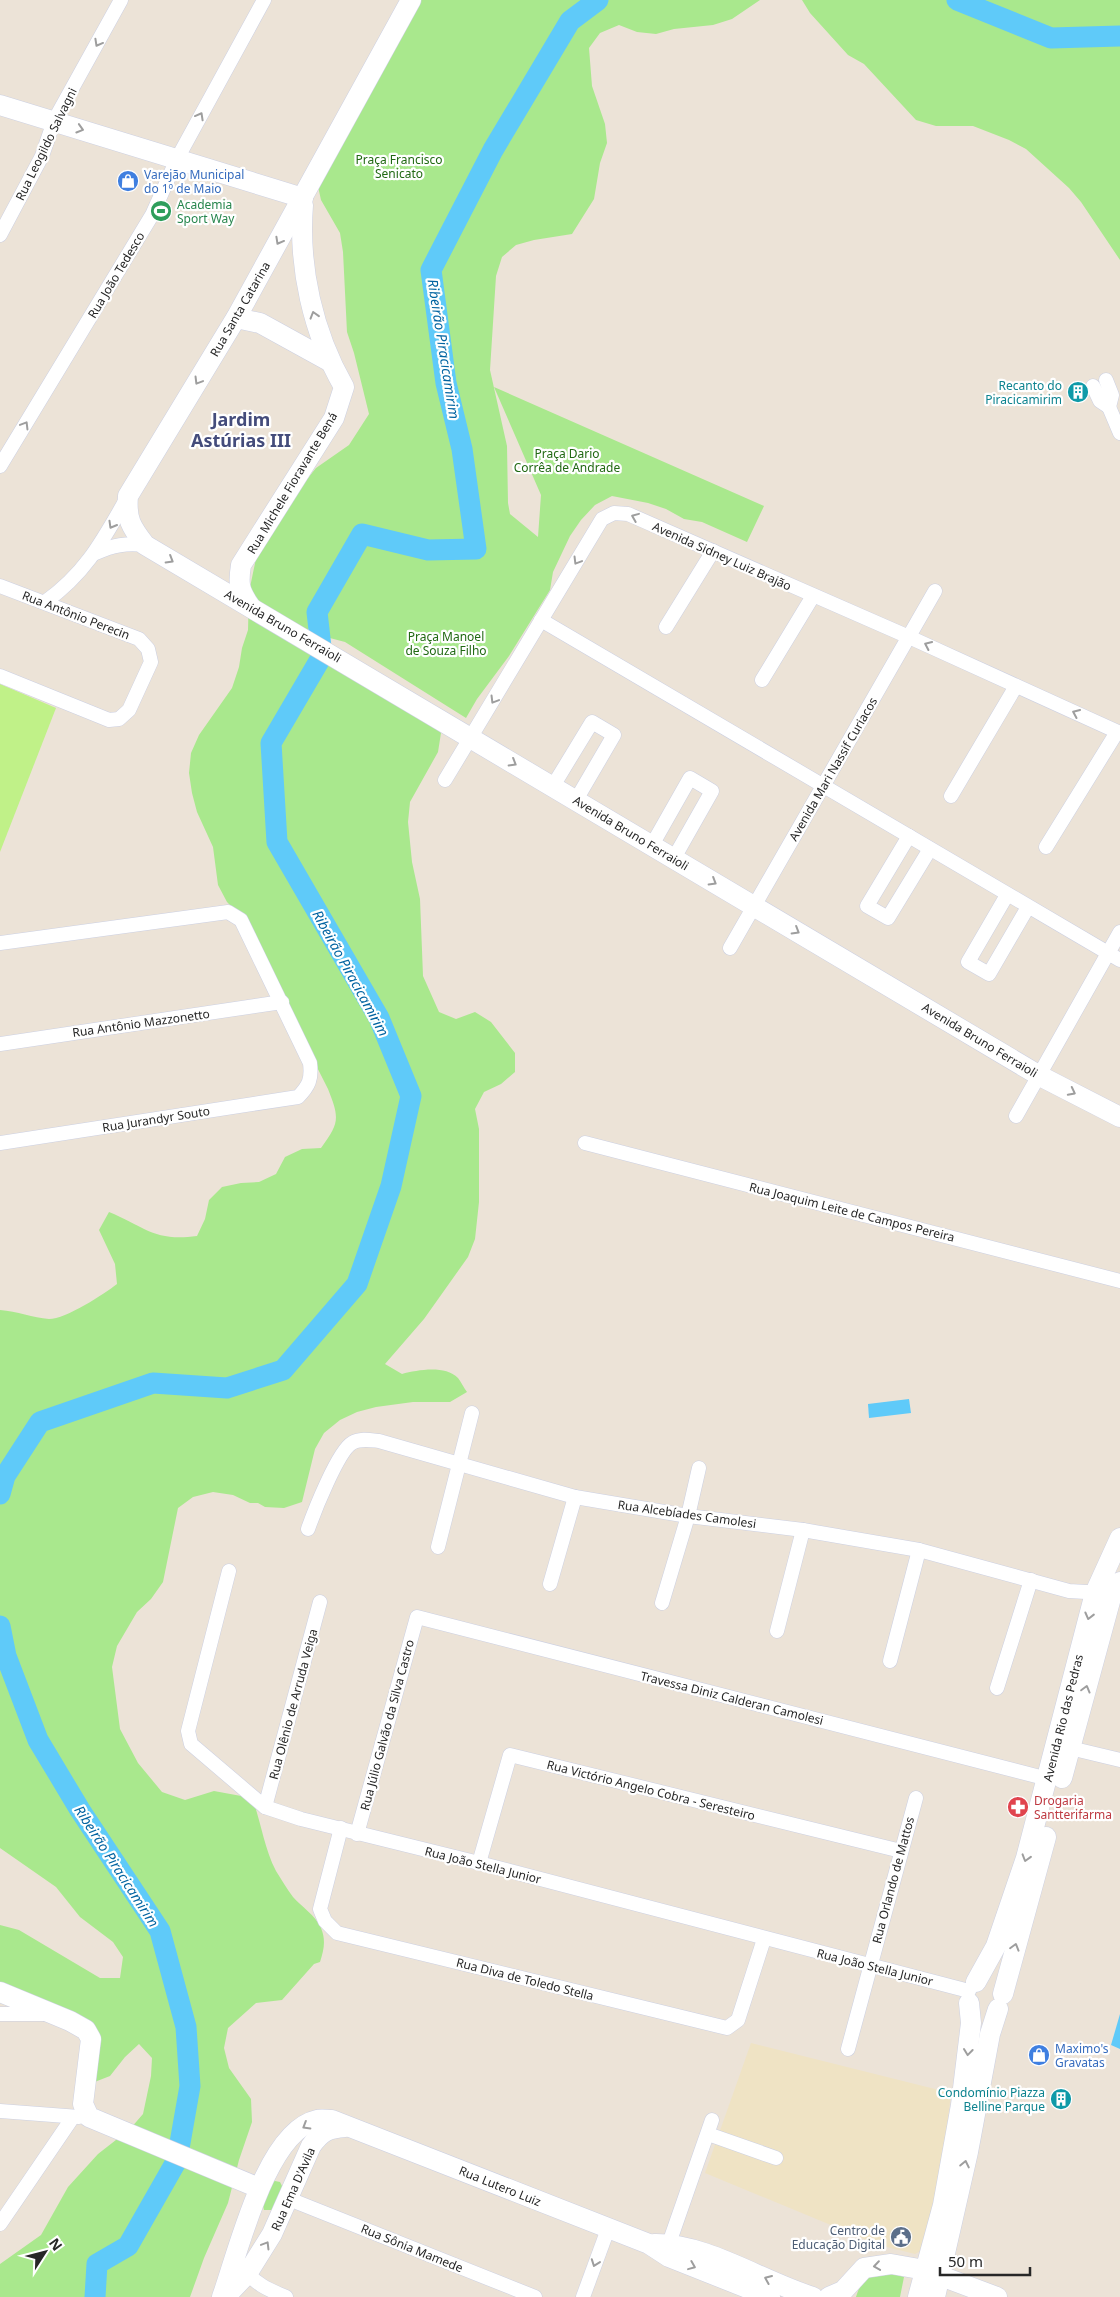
<svg xmlns="http://www.w3.org/2000/svg" width="1120" height="2297" font-family="'Noto Sans',sans-serif">
<rect width="100%" height="100%" fill="#ece3d7"/>
<!-- education -->
<path fill="#efe3c4" d="M751 2043 951 2093 942 2174 924 2249 915 2254 879 2245 705 2173Z"/>
<!-- green -->
<g fill="#a9e88d">
<path d="M405 0H760L732 19 713 25 674 29 656 34 637 32 619 25 600 33 589 48 592 86 605 124 607 143 600 163 594 199 572 234 534 240 516 245 502 257 496 276 490 370 507 446 508 503 510 514 538 537 541 495 494 387 764 506 747 542 702 522 684 519 666 509 648 503 612 496 595 505 581 520 570 536 553 572 550 590 509 656 477 699 466 718 345 642 326 637 309 628 299 643 430 718 441 733 438 752 410 802 408 822 412 862 420 899 423 976 439 1012 456 1019 475 1012 491 1022 515 1053V1072L501 1084 484 1092 475 1109 479 1129V1202L475 1239 468 1257 424 1319 385 1364 402 1374C418 1370 445 1365 458 1378 461 1382 464 1388 467 1392L450 1402H413L376 1407 357 1412 340 1420 324 1433 315 1449 302 1502 284 1508 265 1507 258 1503H250L233 1495 213 1492 193 1497 178 1508 163 1582 151 1599 137 1612 117 1646 112 1667 120 1729 138 1763 162 1792 185 1800 214 1791 252 1798C261 1821 264 1848 276 1871 281 1879 287 1889 293 1897 302 1907 315 1915 321 1928 326 1940 324 1950 320 1962L314 1964 282 2000 256 2003 228 2028 224 2048 229 2068 251 2099 252 2122 239 2160 228 2203 204 2258 190 2297H0V2264L41 2235 68 2187 98 2154 130 2129 143 2114 151 2076 152 2058 139 2044 125 2057 110 2076 92 2083 86 2046 79 2028 0 1996V1925L19 1930 100 1978H120L123 1957 113 1942 80 1917 56 1887 0 1848V1310C17 1311 33 1318 49 1319 66 1319 104 1294 117 1284L115 1264 99 1230 109 1212C145 1227 155 1242 197 1236L205 1219 209 1200 222 1187 241 1183 259 1182 276 1174 285 1157 302 1149 321 1148C339 1123 340 1119 328 1089L240 915 227 902 218 885 213 847 197 812 192 793 189 773 191 753 199 735 232 688 239 667 242 648 248 630 249 592 259 544 304 483 316 468 349 445 369 414 354 353 347 332 343 252 340 233 321 200 317 182Z"/>
<path d="M802 0H1120V260L1081 202 1069 188 1026 149 1009 140 973 126H936L916 120 864 64 848 55 810 13Z"/>
<path d="M275 2181 280 2182 284 2190 273 2210H264L263 2206 269 2183Z"/>
<path d="M888 2272 904 2277 900 2297H856C862 2277 869 2277 888 2272Z"/>
</g>
<!-- pitch -->
<path fill="#c0f188" d="M0 684 56 708 0 852Z"/>
<!-- water -->
<g fill="#5fcaf9">
<path d="M909 1399 911 1413 869 1418 868 1404Z"/>
<path d="M1120 2014V2049L1111 2045Z"/>
</g>
<g fill="none" stroke-linecap="round" stroke-linejoin="round">
<!-- river -->
<g stroke="#5fcaf9" stroke-width="21">
<path d="M957 0 1051 38 1120 36"/>
<path d="M0 1494 5 1476 40 1422 153 1383 227 1388 283 1370 357 1284 391 1186 411 1096 379 1018 277 842 271 743 322 656 317 612 362 534 428 550 476 549 462 449 446 383 431 270 493 150 570 21 598 0"/>
<path d="M0 1626 6 1656 38 1740 80 1810 160 1931 186 2027 190 2086 177 2160 128 2246 97 2264 95 2297"/>
</g>
<!-- street casing -->
<g stroke="#ccd0e2" stroke-width="15">
<g id="street">
<path d="M0 235 42 156 54 121 121 0"/>
<path d="M1093 386 1100 401 1109 407 1112 395 1106 380"/>
<path d="M1109 407 1120 433"/>
<path d="M0 466 152 215 177 159 264 0"/>
<path d="M96 553C113 545 126 543 145 545"/>
<path d="M0 586 139 639 148 649 151 662 129 710 119 719 109 720 0 676"/>
<path d="M45 602C86 573 103 540 127 498"/>
<path d="M541 620 1120 960"/>
<path d="M666 627 713 551"/>
<path d="M762 680 813 596"/>
<path d="M445 780 602 519 614 513 628 514 909 637 1120 733"/>
<path d="M553 786 592 722 614 735 576 800"/>
<path d="M951 796 1016 686"/>
<path d="M909 836 867 906 888 918 930 849"/>
<path d="M652 845 690 778 712 791 674 858"/>
<path d="M1046 847 1117 732"/>
<path d="M1007 895 968 962 989 974 1028 907"/>
<path d="M0 943 228 912 241 920 310 1063C312 1079 309 1086 298 1097L0 1143"/>
<path d="M730 948 935 591"/>
<path d="M0 1044 282 1002"/>
<path d="M1016 1116 1120 932"/>
<path d="M585 1143 1120 1281"/>
<path d="M308 1529C314 1512 338 1451 352 1443 360 1438 370 1440 379 1441L575 1497 688 1516 803 1530 919 1550 1069 1591 1103 1593"/>
<path d="M438 1547 472 1413"/>
<path d="M229 1571 188 1731 191 1744 265 1807 301 1819 479 1863 969 1991"/>
<path d="M550 1584 575 1497"/>
<path d="M662 1603 688 1516 699 1468"/>
<path d="M777 1631 803 1530"/>
<path d="M890 1661 919 1550"/>
<path d="M997 1688 1031 1580"/>
<path d="M1070 1748 1120 1760"/>
<path d="M265 1807 320 1602"/>
<path d="M341 1828 320 1909 325 1921 337 1933 727 2028 738 2020 764 1939"/>
<path d="M357 1834 417 1617 1048 1779"/>
<path d="M479 1863 510 1755 901 1851"/>
<path d="M0 2014H44"/>
<path d="M848 2049 916 1798"/>
<path d="M0 2111 79 2117"/>
<path d="M708 2134 776 2158"/>
<path d="M289 2199 535 2297"/>
<path d="M0 2224 73 2117"/>
<path d="M666 2252 712 2120"/>
<path d="M243 2266C252 2283 269 2290 286 2297"/>
<path d="M583 2297 608 2229"/>
</g>
</g>
<!-- secondary casing -->
<g stroke="#ccd0e2" stroke-width="21">
<g id="secondary">
<path d="M411 0 236 318 128 496C126 519 131 527 145 545L1040 1076 1120 1117"/>
<path d="M0 105 303 198"/>
<path d="M236 318 260 323 329 361"/>
<path d="M250 606C239 590 238 584 241 565L334 418 344 387C313 333 298 267 303 205"/>
<path d="M1062 1778 1112 1594 1120 1582"/>
<path d="M976 1982 996 1946 1026 1858 1095 1593 1120 1538"/>
<path d="M0 1992 70 2021 86 2030 91 2039 83 2104 89 2117 259 2188"/>
<path d="M1003 1994 1046 1837"/>
<path d="M654 2244C706 2243 763 2282 813 2297"/>
<path d="M226 2296 247 2274 272 2234 311 2146C321 2132 328 2128 345 2127"/>
<path d="M222 2297C238 2253 266 2131 317 2120 321 2119 327 2120 332 2120L649 2244 669 2257 770 2297"/>
<path d="M829 2297 843 2291 864 2268 891 2264 925 2270 997 2297"/>
<path d="M918 2297 943 2205 961 2105 971 2023 969 2003"/>
<path d="M935 2297 968 2152 990 2034 998 2009"/>
</g>
</g>
<!-- street -->
<use href="#street" stroke="#fff" stroke-width="14"/>
<!-- secondary -->
<use href="#secondary" stroke="#fff" stroke-width="20"/>
</g>
<!-- one-way arrows -->
<defs><path id="oneway-chevron" d="M-2-3.5L2.5 0L-2 3.5" fill="none" stroke-width="1.6" stroke-linecap="round" stroke-linejoin="round" transform="scale(1.25)"/></defs>
<g stroke="#9e9e9e">
<use href="#oneway-chevron" transform="translate(98 43) rotate(119)"/>
<use href="#oneway-chevron" transform="translate(200 116) rotate(-61)"/>
<use href="#oneway-chevron" transform="translate(80 129) rotate(17)"/>
<use href="#oneway-chevron" transform="translate(279 241) rotate(119)"/>
<use href="#oneway-chevron" transform="translate(314 315) rotate(-107)"/>
<use href="#oneway-chevron" transform="translate(198 381) rotate(121)"/>
<use href="#oneway-chevron" transform="translate(25 425) rotate(-59)"/>
<use href="#oneway-chevron" transform="translate(635 517) rotate(-158)"/>
<use href="#oneway-chevron" transform="translate(112 525) rotate(120)"/>
<use href="#oneway-chevron" transform="translate(170 560) rotate(31)"/>
<use href="#oneway-chevron" transform="translate(577 561) rotate(121)"/>
<use href="#oneway-chevron" transform="translate(928 645) rotate(-155)"/>
<use href="#oneway-chevron" transform="translate(494 700) rotate(121)"/>
<use href="#oneway-chevron" transform="translate(1076 713) rotate(-156)"/>
<use href="#oneway-chevron" transform="translate(513 763) rotate(31)"/>
<use href="#oneway-chevron" transform="translate(713 882) rotate(31)"/>
<use href="#oneway-chevron" transform="translate(796 931) rotate(31)"/>
<use href="#oneway-chevron" transform="translate(1072 1092) rotate(27)"/>
<use href="#oneway-chevron" transform="translate(1089 1616) rotate(104)"/>
<use href="#oneway-chevron" transform="translate(1086 1689) rotate(-75)"/>
<use href="#oneway-chevron" transform="translate(1026 1858) rotate(107)"/>
<use href="#oneway-chevron" transform="translate(1015 1947) rotate(-74)"/>
<use href="#oneway-chevron" transform="translate(968 2052) rotate(97)"/>
<use href="#oneway-chevron" transform="translate(306 2126) rotate(149)"/>
<use href="#oneway-chevron" transform="translate(965 2164) rotate(-78)"/>
<use href="#oneway-chevron" transform="translate(266 2245) rotate(-59)"/>
<use href="#oneway-chevron" transform="translate(595 2263) rotate(110)"/>
<use href="#oneway-chevron" transform="translate(692 2266) rotate(22)"/>
<use href="#oneway-chevron" transform="translate(877 2266) rotate(172)"/>
<use href="#oneway-chevron" transform="translate(768 2279) rotate(-157)"/>
</g>
<!-- icons -->
<defs>
<g id="shop-disc" transform="scale(1.125)"><circle r="9.5" fill="#3f7fe0" stroke="#fff"/><path d="M-5-2.5h2.3a2.7 3.5 0 0 1 5.4 0H5L5.5 6h-11ZM-1.5-2.5h3a1.5 2.3 0 0 0-3 0Z" fill="#fff"/></g>
<g id="stadium-disc" transform="scale(1.125)"><circle r="9.5" fill="#2e9e5b" stroke="#fff"/><path d="M0-5a6.5 5 0 1 0 0 10a6.5 5 0 1 0 0-10ZM-3.5-1.8h7v3.6h-7Z" fill="#fff"/></g>
<g id="building-disc" transform="scale(1.125)"><circle r="9.5" fill="#0f9aa8" stroke="#fff"/><path d="M-4-6H4V6H1V3H-1V6H-4ZM-2.5-4.3h1.7v1.8h-1.7ZM.8-4.3h1.7v1.8H.8ZM-2.5-1h1.7V.8h-1.7ZM.8-1h1.7V.8H.8Z" fill="#fff"/></g>
<g id="pharmacy-disc" transform="scale(1.125)"><circle r="9.5" fill="#e0444e" stroke="#fff"/><path d="M-2-6h4v4h4v4h-4v4h-4v-4h-4v-4h4Z" fill="#fff"/></g>
<g id="civic-disc" transform="scale(1.125)"><circle r="9.5" fill="#5c6f8a" stroke="#fff"/><path d="M-.6-6.5H3V-4.5H.6V-3L4-1V1h2V6H-6V1h2V-1L-.6-3ZM-1.2 2.5V6h2.4V2.5Z" fill="#fff"/></g>
</defs>
<g fill-rule="evenodd">
<use href="#shop-disc" x="128" y="181"/>
<use href="#stadium-disc" x="161" y="211"/>
<use href="#building-disc" x="1078" y="392"/>
<use href="#pharmacy-disc" x="1018" y="1807"/>
<use href="#shop-disc" x="1039" y="2055"/>
<use href="#building-disc" x="1061" y="2099"/>
<use href="#civic-disc" x="901" y="2237"/>
</g>
<g text-anchor="middle" dominant-baseline="central" stroke-width="4.5" stroke-linejoin="round" paint-order="stroke">
<!-- street labels -->
<g font-size="12" fill="#272727" stroke="#fff">
<text transform="translate(46 144) rotate(-64)">Rua Leogildo Salvagni</text>
<text transform="translate(116 275) rotate(-59)">Rua João Tedesco</text>
<text transform="translate(240 309) rotate(-60)">Rua Santa Catarina</text>
<text transform="translate(292 483) rotate(-59)">Rua Michele Fioravante Bená</text>
<text transform="translate(722 556) rotate(24)">Avenida Sidney Luiz Brajão</text>
<text transform="translate(76 615) rotate(21)">Rua Antônio Perecin</text>
<text transform="translate(283 626) rotate(30)">Avenida Bruno Ferraioli</text>
<text transform="translate(833 769) rotate(-60)">Avenida Mari Nassif Curiacos</text>
<text transform="translate(631 833) rotate(31)">Avenida Bruno Ferraioli</text>
<text transform="translate(141 1023) rotate(-8)">Rua Antônio Mazzonetto</text>
<text transform="translate(980 1040) rotate(31)">Avenida Bruno Ferraioli</text>
<text transform="translate(156 1119) rotate(-9)">Rua Jurandyr Souto</text>
<text transform="translate(852 1212) rotate(14)">Rua Joaquim Leite de Campos Pereira</text>
<text transform="translate(687 1514) rotate(8)">Rua Alcebíades Camolesi</text>
<text transform="translate(732 1698) rotate(14)">Travessa Diniz Calderan Camolesi</text>
<text transform="translate(293 1704) rotate(-75)">Rua Olênio de Arruda Veiga</text>
<text transform="translate(1063 1718) rotate(-76)">Avenida Rio das Pedras</text>
<text transform="translate(387 1725) rotate(-75)">Rua Júlio Galvão da Silva Castro</text>
<text transform="translate(651 1790) rotate(14)">Rua Victório Angelo Cobra - Seresteiro</text>
<text transform="translate(483 1865) rotate(14)">Rua João Stella Junior</text>
<text transform="translate(893 1880) rotate(-75)">Rua Orlando de Mattos</text>
<text transform="translate(875 1967) rotate(14)">Rua João Stella Junior</text>
<text transform="translate(525 1979) rotate(14)">Rua Diva de Toledo Stella</text>
<text transform="translate(500 2186) rotate(22)">Rua Lutero Luiz</text>
<text transform="translate(293 2189) rotate(-66)">Rua Ema D'Avila</text>
<text transform="translate(412 2248) rotate(22)">Rua Sônia Mamede</text>
</g>
<!-- park labels -->
<g font-size="12" fill="#216913" stroke="#fff">
<text x="399" y="159">Praça Francisco<tspan x="399" dy="14">Senicato</tspan></text>
<text x="567" y="453">Praça Dario<tspan x="567" dy="14">Corrêa de Andrade</tspan></text>
<text x="446" y="636">Praça Manoel<tspan x="446" dy="14">de Souza Filho</tspan></text>
</g>
<!-- shop labels -->
<g font-size="12" fill="#366cbe" stroke="#fff" text-anchor="start">
<text x="144" y="174">Varejão Municipal<tspan x="144" dy="14">do 1º de Maio</tspan></text>
<text x="1055" y="2048">Maximo's<tspan x="1055" dy="14">Gravatas</tspan></text>
</g>
<!-- leisure labels -->
<g font-size="12" fill="#27864d" stroke="#fff" text-anchor="start">
<text x="177" y="204">Academia<tspan x="177" dy="14">Sport Way</tspan></text>
</g>
<!-- culture labels -->
<g font-size="12" fill="#0d838f" stroke="#fff" text-anchor="end">
<text x="1062" y="385">Recanto do<tspan x="1062" dy="14">Piracicamirim</tspan></text>
<text x="1045" y="2092">Condomínio Piazza<tspan x="1045" dy="14">Belline Parque</tspan></text>
</g>
<!-- health labels -->
<g font-size="12" fill="#be3a42" stroke="#fff" text-anchor="start">
<text x="1034" y="1800">Drogaria<tspan x="1034" dy="14">Santterifarma</tspan></text>
</g>
<!-- service labels -->
<g font-size="12" fill="#4e5e75" stroke="#fff" text-anchor="end">
<text x="885" y="2230">Centro de<tspan x="885" dy="14">Educação Digital</tspan></text>
</g>
<!-- water labels -->
<g font-size="14" font-style="italic" fill="#0264a1" stroke="#fff">
<text transform="translate(444 349) rotate(81)">Ribeirão Piracicamirim</text>
<text transform="translate(351 973) rotate(61)">Ribeirão Piracicamirim</text>
<text transform="translate(117 1866) rotate(57)">Ribeirão Piracicamirim</text>
</g>
<!-- district labels -->
<g font-size="18" font-weight="bold" fill="#444c7b" stroke="#fff">
<text x="241" y="419">Jardim<tspan x="241" dy="21">Astúrias III</tspan></text>
</g>
</g>
<!-- north arrow -->
<g transform="translate(45 2252) rotate(54)" stroke="#ffffff" stroke-width="4" paint-order="stroke">
<path d="M0-4L9 19L0 12L-9 19Z" fill="#272727"/>
<text y="-8" font-size="14" font-weight="bold" text-anchor="middle" fill="#272727">N</text>
</g>
<!-- scale -->
<path d="M940 2267v8h90v-8" fill="none" stroke="#272727" stroke-width="2.5"/>
<text x="948" y="2267" font-size="15" fill="#272727" stroke="#ffffff" stroke-width="4" paint-order="stroke">50 m</text>
</svg>
